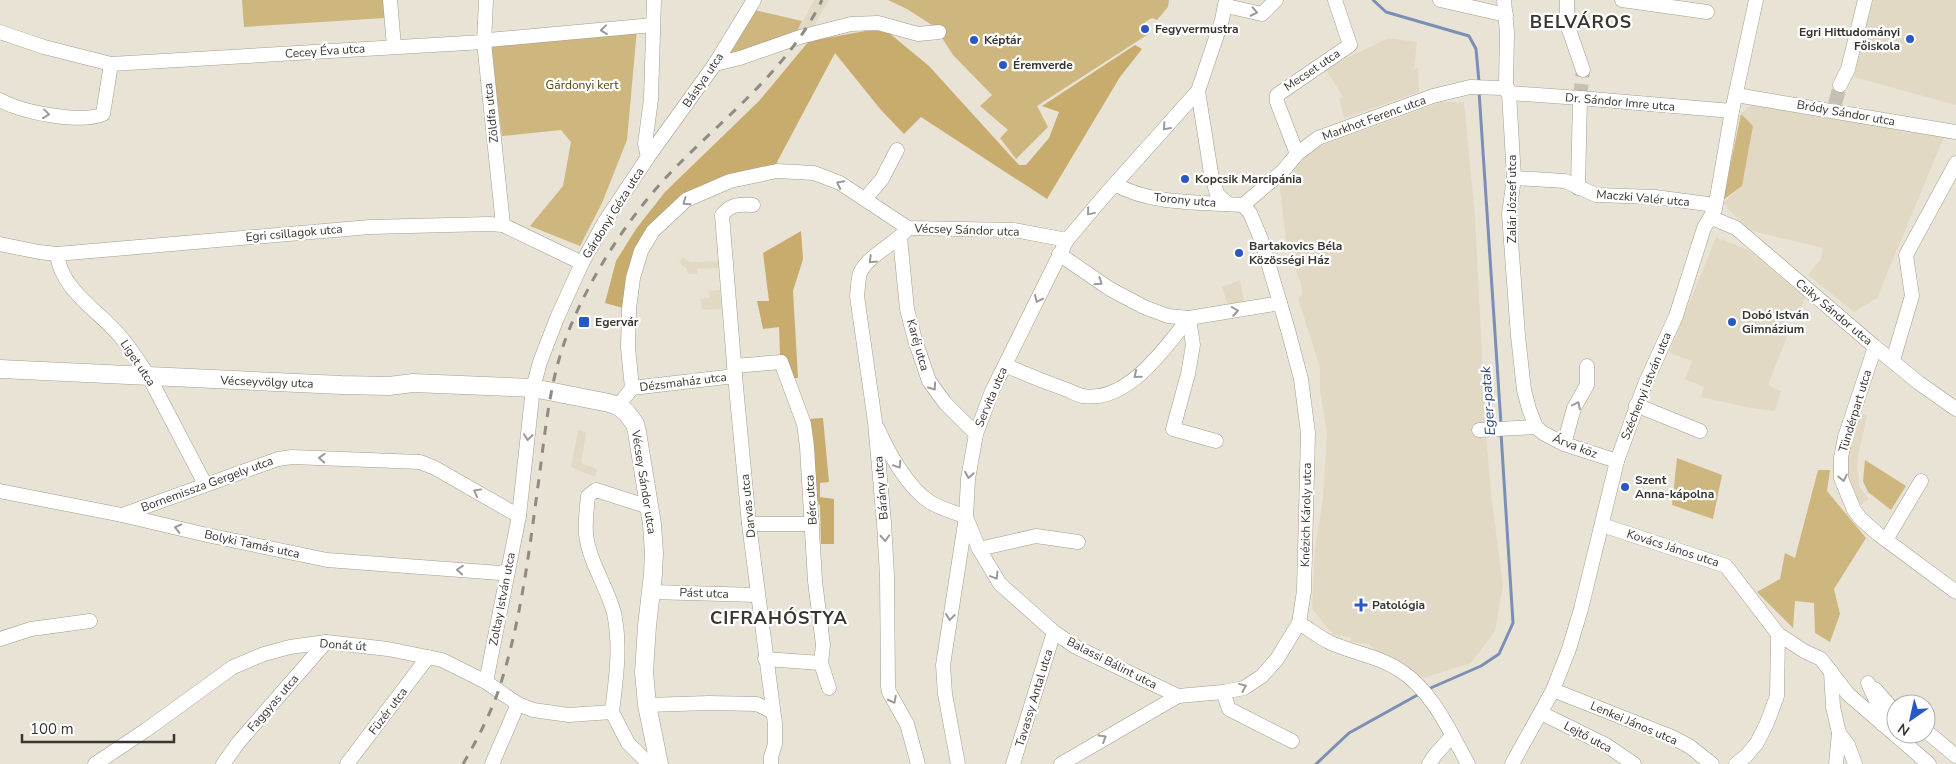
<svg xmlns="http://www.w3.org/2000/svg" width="1956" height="764" font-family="'Nunito Sans',sans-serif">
<rect width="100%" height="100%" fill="#e9e3d5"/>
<!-- built -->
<g fill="#e2d9c4">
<path d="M814 0H829L809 35 793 40Z"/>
<path d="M1872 0H1956V105L1854 77Z"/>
<path d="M1389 38 1417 42 1414 69 1418 68 1419 92 1344 118 1339 98 1343 97 1325 68Z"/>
<path d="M1757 99 1944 137 1877 298 1854 312 1808 275 1821 259 1823 248 1748 230 1723 203 1742 186 1753 126 1741 114Z"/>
<path d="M1441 102H1464L1475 217 1486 434 1491 494 1503 586 1495 631 1471 663 1423 678 1376 651 1369 644 1351 642V638L1333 634 1312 609 1315 549 1323 498 1327 434 1320 389V368L1298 298 1302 294 1301 283 1287 248 1279 180 1314 148Z"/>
<path d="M1716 237 1748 250 1807 295 1795 319 1785 316 1782 325 1790 329 1768 385 1781 391 1775 411 1751 408 1701 397 1704 387 1685 379 1692 361 1669 353Z"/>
<path d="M683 257 690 262 718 261V268L697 269V274H688L687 269 679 262Z"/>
<path d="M1240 280 1245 306 1229 309 1222 287Z"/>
<path d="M720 290 722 309 702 310 700 299 710 298 709 291Z"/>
<path d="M1859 412 1867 416 1858 456 1857 469 1860 488 1869 499 1861 505 1852 491 1847 471 1848 455Z"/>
<path d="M578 430 586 432 581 463 597 469 595 477 571 467Z"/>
</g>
<!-- green -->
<g fill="#ceb67f">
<path d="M242 0H384L385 18 244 27Z"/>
<path d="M888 0H1169L1168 7 1157 20 1152 18 1145 22V29L1150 33 1037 106 1048 127 1016 159 1000 138 1008 130 980 106 992 95 953 55 935 27 907 9Z"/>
<path d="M754 10 802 21 793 40 715 64Z"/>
<path d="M637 29 627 140 602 203 580 246 530 226 563 186 571 142 561 130 502 136 490 46Z"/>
<path d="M1741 114 1753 126 1742 186 1723 200Z"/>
<path d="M1677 458 1722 475 1713 519 1672 505Z"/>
<path d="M1865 460 1906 486 1891 510 1868 492 1863 481Z"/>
<path d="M1818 470H1830L1827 491 1866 538 1834 589 1840 614 1830 642 1815 633 1814 603 1795 601 1793 628 1757 592 1780 579 1785 553 1795 558Z"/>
</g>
<!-- forest -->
<g fill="#c7ac6d">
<path d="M883 28 929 66 1019 165H1026L1049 138 1059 112 1042 106 1135 45 1142 49 1120 77 1047 199 921 117 904 134 881 110 835 53 776 164 728 178 651 229 623 308 605 303 616 261 636 229 665 192 759 101 809 41Z"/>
<path d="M801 231 803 259 793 291 798 378H793L780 355 779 327 763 329 757 301H769L763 253Z"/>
<path d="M823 418 829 482 820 483V497L834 499V544H821L820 505 815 504 809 419Z"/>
</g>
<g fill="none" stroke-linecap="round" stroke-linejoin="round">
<!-- stream -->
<g stroke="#7b8fb5" stroke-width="3">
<path d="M1373 0 1386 12 1469 36 1476 49 1479 82"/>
<path d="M1479 91 1501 424"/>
<path d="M1426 690 1481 666 1499 654 1513 623 1501 433"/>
<path d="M1316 764 1349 733 1421 693"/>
</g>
<!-- minor-tunnel -->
<g stroke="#c6c0b4" stroke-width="14" stroke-dasharray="14 7" stroke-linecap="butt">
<path d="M1580 98 1583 70"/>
<path d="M1835 104 1840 85"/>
</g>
<!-- minor casing -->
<g stroke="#a39d90" stroke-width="15">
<g id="minor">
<path d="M390 0 394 46"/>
<path d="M486 0 484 42 503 225"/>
<path d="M1440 0 1506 15"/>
<path d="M1504 0 1507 33 1506 84 1509 93 1514 178 1509 214 1518 336 1524 390 1529 409 1536 427 1543 433 1564 444 1617 461"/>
<path d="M1567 0V24L1583 70"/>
<path d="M1622 0 1707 12"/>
<path d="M1226 6 1262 14 1276 0"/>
<path d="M0 32 44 47 111 64 484 42 488 40 653 25"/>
<path d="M715 64 740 58 800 37 851 24 878 23 918 34 939 32"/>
<path d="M1840 85 1848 69 1865 0"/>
<path d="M1198 91 1211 173 1217 194 1228 204"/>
<path d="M1509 93 1580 98 1732 111"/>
<path d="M1736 95 1956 132"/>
<path d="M0 100C21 112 81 124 103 114L111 64"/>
<path d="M1297 154 1277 102V95L1350 45 1335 0"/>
<path d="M648 157 645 144 651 99 654 0"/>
<path d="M1514 178 1565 181 1596 195 1655 197 1715 205"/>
<path d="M1578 188 1580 98"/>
<path d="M865 199 882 179 897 150"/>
<path d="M753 205C739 204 731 204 722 215L735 376 749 524 775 724V744L771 757V764"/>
<path d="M1243 205 1283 171 1297 154 1318 138 1433 96 1470 87 1503 88 1509 93"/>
<path d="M1712 218 1736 228 1875 347 1919 383 1956 409"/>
<path d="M908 228C896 244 868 255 860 273 858 280 858 289 857 296L875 422 884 523 887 576 888 686 889 692 907 724 918 764"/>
<path d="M900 238 907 309 915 340 929 381 945 403 976 434"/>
<path d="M0 244 39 252 57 254 370 227 489 224 503 225 582 263"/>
<path d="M57 254C61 290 98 310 120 336 131 349 140 363 149 377L205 484"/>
<path d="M1059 254 1110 289 1144 307 1168 316 1189 318 1280 303"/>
<path d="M1189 318 1193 345 1188 374 1173 429 1216 441"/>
<path d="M1875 347 1845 437 1841 458V478L1854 510 1861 519 1878 534 1956 592"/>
<path d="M1893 360 1912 296 1906 255 1956 163"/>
<path d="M1005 365C1025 374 1045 382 1065 389 1071 391 1077 395 1083 396 1128 403 1165 348 1189 318"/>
<path d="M734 366 781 362 804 424 807 447 815 581 823 645 821 663 829 688"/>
<path d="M632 388 735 376"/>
<path d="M1636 405 1700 431"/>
<path d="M618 406 632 388 628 348 629 309 633 278 641 251 653 231 686 200 730 181 777 171 814 173 840 183 908 228 1014 230 1067 240"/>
<path d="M878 429C888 452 908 488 930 502 941 509 954 512 966 517"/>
<path d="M1479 430 1536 427"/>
<path d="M1564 444 1574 408 1587 385V366"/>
<path d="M0 491 122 515 207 535 327 560 500 573 508 570"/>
<path d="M122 515 278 459 292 457 420 462 435 468 519 516"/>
<path d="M966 517 979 549 1000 584 1054 632 1076 647 1178 696 1223 692 1244 688 1262 676 1277 659 1299 623 1304 591 1308 433 1301 379 1288 330 1261 239 1250 213 1243 205C1203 202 1150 205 1115 184"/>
<path d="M749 524H812"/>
<path d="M1602 525 1726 566 1778 634 1777 696 1767 723 1757 743 1746 756 1736 764"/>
<path d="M1886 540 1921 481"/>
<path d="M979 549 1036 536 1078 542"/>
<path d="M651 592 757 595"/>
<path d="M1299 623C1309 629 1319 637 1329 642 1352 653 1379 656 1401 671 1433 692 1450 732 1468 764"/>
<path d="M1778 634 1804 651 1821 659 1848 694 1929 764"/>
<path d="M0 639 31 629 90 621"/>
<path d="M765 659 821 663"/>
<path d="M1831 671 1833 707 1839 733 1836 764"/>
<path d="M486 682 519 516 533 388 540 362 557 318 582 263 604 223 648 157 715 64 754 0"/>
<path d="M1868 683 1880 709 1882 724"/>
<path d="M1875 689 1896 713"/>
<path d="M1553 690 1672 737 1689 746 1712 764"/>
<path d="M1223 692 1229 709 1292 741"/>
<path d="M647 705 709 703 757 704 773 712"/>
<path d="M612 712C616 679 621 646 614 613 607 586 589 562 586 534 585 521 587 508 588 496L596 490 649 507"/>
<path d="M612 712 628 743 649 764"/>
<path d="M1541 713 1606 745 1634 764"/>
<path d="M1926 731 1956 756"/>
<path d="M1839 733 1848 745 1855 764"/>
<path d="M95 764 146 730 233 667 264 654 290 647 326 642 388 649 442 660 486 682 518 704 533 710 569 715 612 712"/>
<path d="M223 764 238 743 326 642"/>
<path d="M347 764 428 657"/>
<path d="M492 764 518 704"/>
<path d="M958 764 945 694 943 665 966 517 968 479 976 434 992 391 1067 240 1105 195 1198 91 1222 20 1226 0"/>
<path d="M1013 764 1054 632"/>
<path d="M1061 764 1178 696"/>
<path d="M1429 764 1435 755 1452 736"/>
<path d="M1512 764 1553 690 1569 649 1581 609 1617 461 1645 384 1676 316 1704 228 1715 209 1732 111 1756 0"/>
</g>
</g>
<!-- major casing -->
<g stroke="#a39d90" stroke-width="19">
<path id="major" d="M0 369 341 385 389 386 413 383 533 388 609 403 618 406 626 412 635 424 637 432 652 524 654 553 653 574 647 626 644 672 647 705 659 764"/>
</g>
<!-- minor -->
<use href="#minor" stroke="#fff" stroke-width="14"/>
<!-- major -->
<use href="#major" stroke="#fff" stroke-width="18"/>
<!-- rail -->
<path stroke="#8f8b82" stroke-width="3" stroke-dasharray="9 9" stroke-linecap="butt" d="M463 764C477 740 490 715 499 689 522 619 530 544 540 471 546 424 551 374 569 330 593 271 632 212 676 167 728 114 789 68 822 0"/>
</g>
<!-- one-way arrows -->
<defs><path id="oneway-chevron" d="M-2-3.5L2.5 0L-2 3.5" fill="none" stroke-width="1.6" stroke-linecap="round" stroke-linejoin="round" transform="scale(1.25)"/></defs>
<g stroke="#9c9a98">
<use href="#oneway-chevron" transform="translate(1254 12) rotate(12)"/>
<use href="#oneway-chevron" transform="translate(604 30) rotate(174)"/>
<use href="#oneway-chevron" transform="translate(46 114) rotate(7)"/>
<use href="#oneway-chevron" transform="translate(1166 127) rotate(132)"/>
<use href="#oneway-chevron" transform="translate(840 184) rotate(-153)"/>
<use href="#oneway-chevron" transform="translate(686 202) rotate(145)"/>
<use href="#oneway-chevron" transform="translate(1090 212) rotate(130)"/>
<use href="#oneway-chevron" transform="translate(872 260) rotate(136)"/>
<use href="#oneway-chevron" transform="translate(1099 282) rotate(34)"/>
<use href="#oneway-chevron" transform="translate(1038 299) rotate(115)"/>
<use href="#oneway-chevron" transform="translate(1235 311) rotate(-9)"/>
<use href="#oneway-chevron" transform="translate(1137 375) rotate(140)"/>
<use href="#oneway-chevron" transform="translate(933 387) rotate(54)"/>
<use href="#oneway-chevron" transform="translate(1577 405) rotate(-64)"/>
<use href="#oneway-chevron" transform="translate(528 437) rotate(96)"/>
<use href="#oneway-chevron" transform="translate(322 458) rotate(-177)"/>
<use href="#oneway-chevron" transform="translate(898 465) rotate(57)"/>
<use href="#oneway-chevron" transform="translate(969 475) rotate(99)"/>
<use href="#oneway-chevron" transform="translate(1843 478) rotate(78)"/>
<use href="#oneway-chevron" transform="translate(477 492) rotate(-151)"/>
<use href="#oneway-chevron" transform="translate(178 528) rotate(-166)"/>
<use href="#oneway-chevron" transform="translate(885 538) rotate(87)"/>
<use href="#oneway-chevron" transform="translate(460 570) rotate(-176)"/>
<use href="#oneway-chevron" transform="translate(995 576) rotate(59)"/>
<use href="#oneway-chevron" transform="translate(950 617) rotate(97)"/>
<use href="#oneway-chevron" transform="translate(1243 687) rotate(-22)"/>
<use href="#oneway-chevron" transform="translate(893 700) rotate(63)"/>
<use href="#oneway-chevron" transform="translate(1103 738) rotate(-31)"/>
</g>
<!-- markers -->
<g fill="#2857c6" stroke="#fff" stroke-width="2">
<circle cx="1145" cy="29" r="5"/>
<circle cx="1910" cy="39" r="5"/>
<circle cx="974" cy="40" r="5"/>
<circle cx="1003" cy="65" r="5"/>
<circle cx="1185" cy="179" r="5"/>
<circle cx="1239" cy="253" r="5"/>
<rect x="578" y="316" width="12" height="12" rx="2.5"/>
<circle cx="1732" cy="322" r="5"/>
<circle cx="1625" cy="487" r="5"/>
<path d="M1358.5 597.5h5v5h5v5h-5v5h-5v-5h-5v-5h5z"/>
</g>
<g text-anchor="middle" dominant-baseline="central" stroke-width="4.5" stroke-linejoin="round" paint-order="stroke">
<!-- poi labels -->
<g font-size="12" font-weight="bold" fill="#383631" stroke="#fff" text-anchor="start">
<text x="1155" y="29">Fegyvermustra</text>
<text x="1900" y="32" text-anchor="end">Egri Hittudományi<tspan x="1900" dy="14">Főiskola</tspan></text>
<text x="984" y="40">Képtár</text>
<text x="1013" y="65">Éremverde</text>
<text x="1195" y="179">Kopcsik Marcipánia</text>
<text x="1249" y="246">Bartakovics Béla<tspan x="1249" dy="14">Közösségi Ház</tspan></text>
<text x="1742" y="315">Dobó István<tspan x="1742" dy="14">Gimnázium</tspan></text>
<text x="595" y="322">Egervár</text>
<text x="1635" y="480">Szent<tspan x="1635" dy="14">Anna-kápolna</tspan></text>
<text x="1372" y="605">Patológia</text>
</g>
<!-- street labels -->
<g font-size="12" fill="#383631" stroke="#fff">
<text transform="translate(325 51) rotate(-4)">Cecey Éva utca</text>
<text transform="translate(1312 70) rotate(-34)">Mecset utca</text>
<text transform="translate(703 80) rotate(-56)">Bástya utca</text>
<text transform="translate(1620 102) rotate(5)">Dr. Sándor Imre utca</text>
<text transform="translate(491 113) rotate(-96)">Zöldfa utca</text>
<text transform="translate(1846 113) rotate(10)">Bródy Sándor utca</text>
<text transform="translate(1374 118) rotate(-20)">Markhot Ferenc utca</text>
<text transform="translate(1643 198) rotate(5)">Maczki Valér utca</text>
<text transform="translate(1512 199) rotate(-90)">Zalár József utca</text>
<text transform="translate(1185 200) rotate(5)">Torony utca</text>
<text transform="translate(613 213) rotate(-58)">Gárdonyi Géza utca</text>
<text transform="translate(967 230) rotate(2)">Vécsey Sándor utca</text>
<text transform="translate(294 233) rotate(-5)">Egri csillagok utca</text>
<text transform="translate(1834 312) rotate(40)">Csiky Sándor utca</text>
<text transform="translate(918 345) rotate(74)">Karéj utca</text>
<text transform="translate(138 363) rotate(56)">Liget utca</text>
<text transform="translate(267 382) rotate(2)">Vécseyvölgy utca</text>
<text transform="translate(683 382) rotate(-7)">Dézsmaház utca</text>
<text transform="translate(1646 386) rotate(-68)">Széchenyi István utca</text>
<text transform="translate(991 397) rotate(-67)">Servita utca</text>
<text transform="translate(1855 411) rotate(-73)">Tündérpart utca</text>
<text transform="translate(1575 446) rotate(21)">Árva köz</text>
<text transform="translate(644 482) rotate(81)">Vécsey Sándor utca</text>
<text transform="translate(207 484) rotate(-20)">Bornemissza Gergely utca</text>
<text transform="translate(881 488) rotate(-95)">Bárány utca</text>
<text transform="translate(811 500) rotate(-94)">Bérc utca</text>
<text transform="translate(748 506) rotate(-96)">Darvas utca</text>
<text transform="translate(1306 515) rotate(-89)">Knézich Károly utca</text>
<text transform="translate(252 544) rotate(12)">Bolyki Tamás utca</text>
<text transform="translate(1673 548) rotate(18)">Kovács János utca</text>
<text transform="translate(704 593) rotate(2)">Pást utca</text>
<text transform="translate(502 599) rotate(-79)">Zoltay István utca</text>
<text transform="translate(343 645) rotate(4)">Donát út</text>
<text transform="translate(1112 663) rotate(27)">Balassi Bálint utca</text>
<text transform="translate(1034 698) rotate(-73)">Tavassy Antal utca</text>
<text transform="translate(273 703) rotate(-49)">Faggyas utca</text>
<text transform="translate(388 711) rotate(-53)">Füzér utca</text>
<text transform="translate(1634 723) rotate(23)">Lenkei János utca</text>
<text transform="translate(1588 737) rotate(28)">Lejtő utca</text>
</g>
<!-- park labels -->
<g font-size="12" fill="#564210" stroke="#fff">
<text x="582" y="85">Gárdonyi kert</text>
</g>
<!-- water labels -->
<g font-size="14" font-style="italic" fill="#224183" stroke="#fff">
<text transform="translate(1488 401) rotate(-94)">Eger-patak</text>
</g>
<!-- district labels -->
<g font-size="18" font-weight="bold" letter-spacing="1" fill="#383631" stroke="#fff">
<text x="1581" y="22">BELVÁROS</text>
<text x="779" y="618">CIFRAHÓSTYA</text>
</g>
</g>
<!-- north arrow -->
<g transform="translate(1911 719) rotate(214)"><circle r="24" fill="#ffffff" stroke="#afafad"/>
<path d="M0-4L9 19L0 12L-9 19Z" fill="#2857c6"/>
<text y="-8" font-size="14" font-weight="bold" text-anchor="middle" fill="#383631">N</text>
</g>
<!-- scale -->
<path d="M22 734v8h152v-8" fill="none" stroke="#383631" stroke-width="2.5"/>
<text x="30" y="734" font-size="15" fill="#383631" stroke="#ffffff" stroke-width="4" paint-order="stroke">100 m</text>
</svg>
